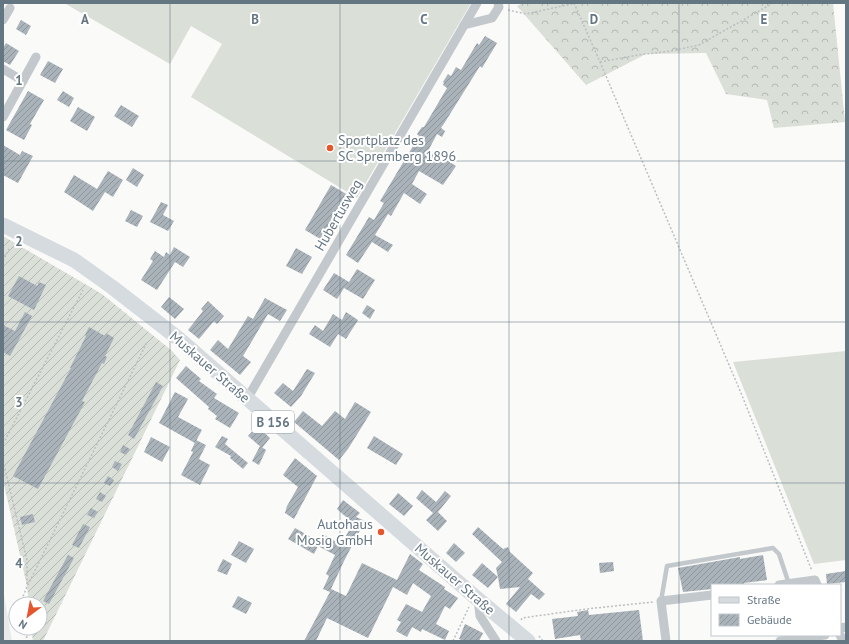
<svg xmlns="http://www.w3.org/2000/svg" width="849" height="644" font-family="'PT Sans',sans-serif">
<defs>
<pattern id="forest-crowns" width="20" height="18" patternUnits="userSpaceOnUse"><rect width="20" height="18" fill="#dadfd7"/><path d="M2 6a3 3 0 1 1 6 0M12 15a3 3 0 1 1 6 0" fill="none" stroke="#b4b9b4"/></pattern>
<pattern id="garden-furrows" width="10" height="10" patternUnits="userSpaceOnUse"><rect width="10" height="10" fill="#dadfd7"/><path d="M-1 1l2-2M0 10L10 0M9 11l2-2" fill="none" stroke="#b4b9b4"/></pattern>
<pattern id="building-hatch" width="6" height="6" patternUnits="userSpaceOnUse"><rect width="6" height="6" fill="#aab3b9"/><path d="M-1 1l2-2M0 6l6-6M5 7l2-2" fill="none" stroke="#8e969c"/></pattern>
</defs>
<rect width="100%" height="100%" fill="#fafaf8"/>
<!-- built -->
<path fill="#e8e9e9" d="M3 589 12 641H3Z"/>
<!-- grass -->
<g fill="#dadfd7">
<path d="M64 3H471L357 198 191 97 222 44 191 26 170 64Z"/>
<path d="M846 351V560L814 564 733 362Z"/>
</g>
<!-- forest -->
<path fill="url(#forest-crowns)" d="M523 3H833L845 122 774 128 767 100 726 94 706 53 646 54 586 85 517 6Z"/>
<!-- garden -->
<path fill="url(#garden-furrows)" d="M3 236 102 294 171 350 180 360 43 641H33L31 628H40V604H29L27 586 3 480Z"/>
<!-- building -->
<g fill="url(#building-hatch)">
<path d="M21 20 31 26 26 35 16 29Z"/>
<path d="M485 36 497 43 482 68 480 66 445 122 441 128 445 131 442 137 437 134 428 151 440 158 441 156 456 166 443 185 419 171 412 184 427 194 420 204 404 193 391 216 388 214 375 235 393 245 388 252 372 242 358 263 346 255 369 217 374 220 384 203 380 201 419 136 417 134 422 127H424L447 88 443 85 444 83 443 82 448 74 451 76 456 67 461 70 477 43 479 45Z"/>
<path d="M6 43 19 51 10 65 3 61V48Z"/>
<path d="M48 61 63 69 55 83 40 75Z"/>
<path d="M28 91 44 100 30 124 32 125 24 140 6 130Z"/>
<path d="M63 91 74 98 69 107 57 100Z"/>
<path d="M121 105 139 116 132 127 114 116Z"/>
<path d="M78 107 95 117 87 131 70 121Z"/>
<path d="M3 145 20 155 22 151 33 156 18 183 3 175Z"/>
<path d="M133 168 144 175 137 187 126 180Z"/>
<path d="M108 171 123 180 113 197 105 192 93 211 64 192 74 175 97 189Z"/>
<path d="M331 185 348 195 322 240 305 230Z"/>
<path d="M161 202 168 205 163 215 174 221 168 231 150 222Z"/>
<path d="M131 210 143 216 137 227 125 221Z"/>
<path d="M174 247 190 257 183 267 175 262 157 290 141 280 153 261 150 259 155 251 164 257 166 252 170 255Z"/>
<path d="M296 248 312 257 302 274 286 266Z"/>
<path d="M357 269 375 280 363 299 344 288 337 299 323 290 334 273 349 282Z"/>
<path d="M19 276 37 286 39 282 46 285 34 310 8 296Z"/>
<path d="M169 297 184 309 175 319 161 307Z"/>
<path d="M265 298 287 310 280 321 268 314 243 356 251 362 240 375 210 350 218 340 228 349 248 316 253 319Z"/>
<path d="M208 301 224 316 217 324 214 321 199 339 188 330 203 311 201 309Z"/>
<path d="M367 305 375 310 370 319 362 313Z"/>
<path d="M25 312 32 316 10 356 3 352V325L15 331Z"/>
<path d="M346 312 358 320 346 339 338 334 330 347 309 334 315 325 323 331 333 314 342 320Z"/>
<path d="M89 327 105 336 106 333 114 338 105 356 107 357 104 364 102 363 82 401 85 402 38 489 13 476 71 368H70L86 336 85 335Z"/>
<path d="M186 366 201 379 199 381 217 394 214 398 239 413 230 428 215 419 217 416 208 409 209 407 176 378Z"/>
<path d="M307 369 315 373 301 396 291 407 274 393 283 383 293 391Z"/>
<path d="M156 382 163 386 134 439 128 435Z"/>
<path d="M175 392 188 399 178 417 202 430 195 443 159 423Z"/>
<path d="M355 402 371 412 348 449 339 460 294 422 303 411 322 426 335 411 345 419Z"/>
<path d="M257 426 270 438 262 448 248 436Z"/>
<path d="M222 436 228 439 225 444 248 463 243 469 230 458 231 456 215 447Z"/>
<path d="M374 436 403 454 396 465 367 448Z"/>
<path d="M151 437 170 447 162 462 144 452Z"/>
<path d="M196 440 206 445 199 459 210 465 200 485 181 475 193 452 191 451Z"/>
<path d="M123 445 130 449 126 455 120 452Z"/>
<path d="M260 446 266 450 259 465 252 461Z"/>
<path d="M295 458 317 476 294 519 285 513 287 506 298 487 283 475Z"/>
<path d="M115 461 122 464 118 471 112 467Z"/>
<path d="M108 476 114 480 110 486 104 483Z"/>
<path d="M422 490 436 502 445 491 451 496 438 512 447 521 438 531 426 520 433 513 416 498Z"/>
<path d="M100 492 106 496 102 502 96 499Z"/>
<path d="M398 493 413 506 404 516 389 504Z"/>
<path d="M343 500 360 513 356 517 365 521 344 561 331 589 346 596 362 563 397 580 410 554 423 564 419 570 445 587 444 589 458 598 450 609 445 606 436 624 449 631 445 640 422 629 421 632 412 627 407 637 396 631 401 622 397 620 406 604 422 612 431 596 413 583 407 595 393 587 368 638 327 618 316 641H304L330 592 323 589 329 576 326 574 335 555 318 546 314 554 288 539 295 528 320 542 325 535 341 545 353 523 337 509Z"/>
<path d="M91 508 98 512 94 518 87 515Z"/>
<path d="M33 514 35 522 22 525 20 517Z"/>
<path d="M83 524 90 527 79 548 72 545Z"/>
<path d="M478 527 503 549 508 547 510 552 533 573 528 579 545 594 539 600 531 594 516 612 506 604 520 587 500 589 498 577 488 588 472 575 482 563 498 577 496 568 502 562 472 534Z"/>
<path d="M239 541 254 549 246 563 231 555Z"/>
<path d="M454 543 465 553 456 562 446 553Z"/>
<path d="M68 555 74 558 49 604 43 601Z"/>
<path d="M763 555 767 580 744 583V585H712V589L683 592 678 568 740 557V559Z"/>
<path d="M223 559 232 564 227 575 217 571Z"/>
<path d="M613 562 614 571 600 573 599 563Z"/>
<path d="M846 571V582L827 584 826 574Z"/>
<path d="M238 596 252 603 246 614 232 607Z"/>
<path d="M588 610 589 615 639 610 643 641H581L580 635 555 639 552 619 578 616 577 612Z"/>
<path d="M465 624 483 633 479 641H464L459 639Z"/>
</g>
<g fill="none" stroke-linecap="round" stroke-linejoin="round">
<!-- path -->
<g stroke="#bbbfc2" stroke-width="1.5" stroke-dasharray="2 2" stroke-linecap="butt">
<path d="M574 3 600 62 741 393 812 571"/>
<path d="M508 10 526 14 576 3"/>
<path d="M600 62 638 55 671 51 699 45 773 3"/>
<path d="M3 261 9 249"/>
<path d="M3 444 83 290"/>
<path d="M3 461 27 560V584"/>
<path d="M23 604 22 599 26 589 147 342"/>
<path d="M521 620 522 618 586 609 653 602"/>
<path d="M26 628 27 641"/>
<path d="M539 636 543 641"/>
<path d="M453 641 469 607"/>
</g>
<!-- lane -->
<path stroke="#c3c8cc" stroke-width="4.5" d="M661 601 667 566 773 548 779 554 789 584"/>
<!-- street -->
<g stroke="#c3c8cc" stroke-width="9">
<path d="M3 20 10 8"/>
<path d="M464 25 492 18 499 7 498 3"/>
<path d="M3 69 23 81"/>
<path d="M3 117 36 57"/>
<path d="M247 399 477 3"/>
<path d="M779 585 815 580 817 585"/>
<path d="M478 599 480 616 496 641"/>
<path d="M840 628 846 627"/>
<path d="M840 635 843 641"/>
<path d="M666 641 661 601 712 595"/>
<path d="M780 641 825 635"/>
</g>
<!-- primary -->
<path stroke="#d6dbdf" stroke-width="15" d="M3 225 74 260 112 287 179 339 474 596 528 641"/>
</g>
<!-- grid -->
<path fill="none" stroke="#657683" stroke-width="1" stroke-opacity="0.55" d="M170 3V641M340 3V641M509 3V641M679 3V641M3 161H846M3 322H846M3 483H846"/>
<!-- markers -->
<g fill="#e4572e" stroke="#fff" stroke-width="1.5">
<circle cx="330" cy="148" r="4"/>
<circle cx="381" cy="532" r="4"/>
</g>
<g text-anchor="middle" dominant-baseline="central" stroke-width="4" stroke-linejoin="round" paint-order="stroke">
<!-- shield labels -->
<rect fill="#fff" stroke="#939fa8" stroke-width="1" x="252" y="411" width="42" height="22" rx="3"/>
<g font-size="13" font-weight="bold" fill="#657683">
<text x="273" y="422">B 156</text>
</g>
<!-- poi labels -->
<g font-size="14" fill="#657683" stroke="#fff" text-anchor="start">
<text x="338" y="140">Sportplatz des<tspan x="338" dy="16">SC Spremberg 1896</tspan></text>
<text x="373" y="524" text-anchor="end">Autohaus<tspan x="373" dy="16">Mosig GmbH</tspan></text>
</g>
<!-- street labels -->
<g font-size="14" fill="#657683" stroke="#fff">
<text transform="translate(338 215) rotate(-60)">Hubertusweg</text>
<text transform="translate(210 367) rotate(41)">Muskauer Straße</text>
<text transform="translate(455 579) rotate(41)">Muskauer Straße</text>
</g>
</g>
<g font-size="13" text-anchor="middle" font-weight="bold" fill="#657683" stroke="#fff" stroke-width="4" stroke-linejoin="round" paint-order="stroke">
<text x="85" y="24">A</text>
<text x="255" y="24">B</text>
<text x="424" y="24">C</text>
<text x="594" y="24">D</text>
<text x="764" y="24">E</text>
<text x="19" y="85">1</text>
<text x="19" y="246">2</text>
<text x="19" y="407">3</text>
<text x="19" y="568">4</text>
</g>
<!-- border -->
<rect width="849" height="644" fill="none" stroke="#657683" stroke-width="8"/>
<!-- legend -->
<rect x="711" y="584" width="130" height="52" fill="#ffffff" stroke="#c1c8cd"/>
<rect x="719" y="597" width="20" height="6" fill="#d6dbdf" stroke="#c1c8cd"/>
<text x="747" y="604" font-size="12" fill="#657683">Straße</text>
<rect x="719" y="614" width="20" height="12" fill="url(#building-hatch)" stroke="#c1c8cd"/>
<text x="747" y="624" font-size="12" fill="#657683">Gebäude</text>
<!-- north arrow -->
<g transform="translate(28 616) rotate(212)"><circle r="19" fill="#ffffff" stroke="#c1c8cd"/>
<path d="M0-3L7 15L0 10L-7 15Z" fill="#e4572e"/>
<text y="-6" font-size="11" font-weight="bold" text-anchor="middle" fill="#657683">N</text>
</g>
</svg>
